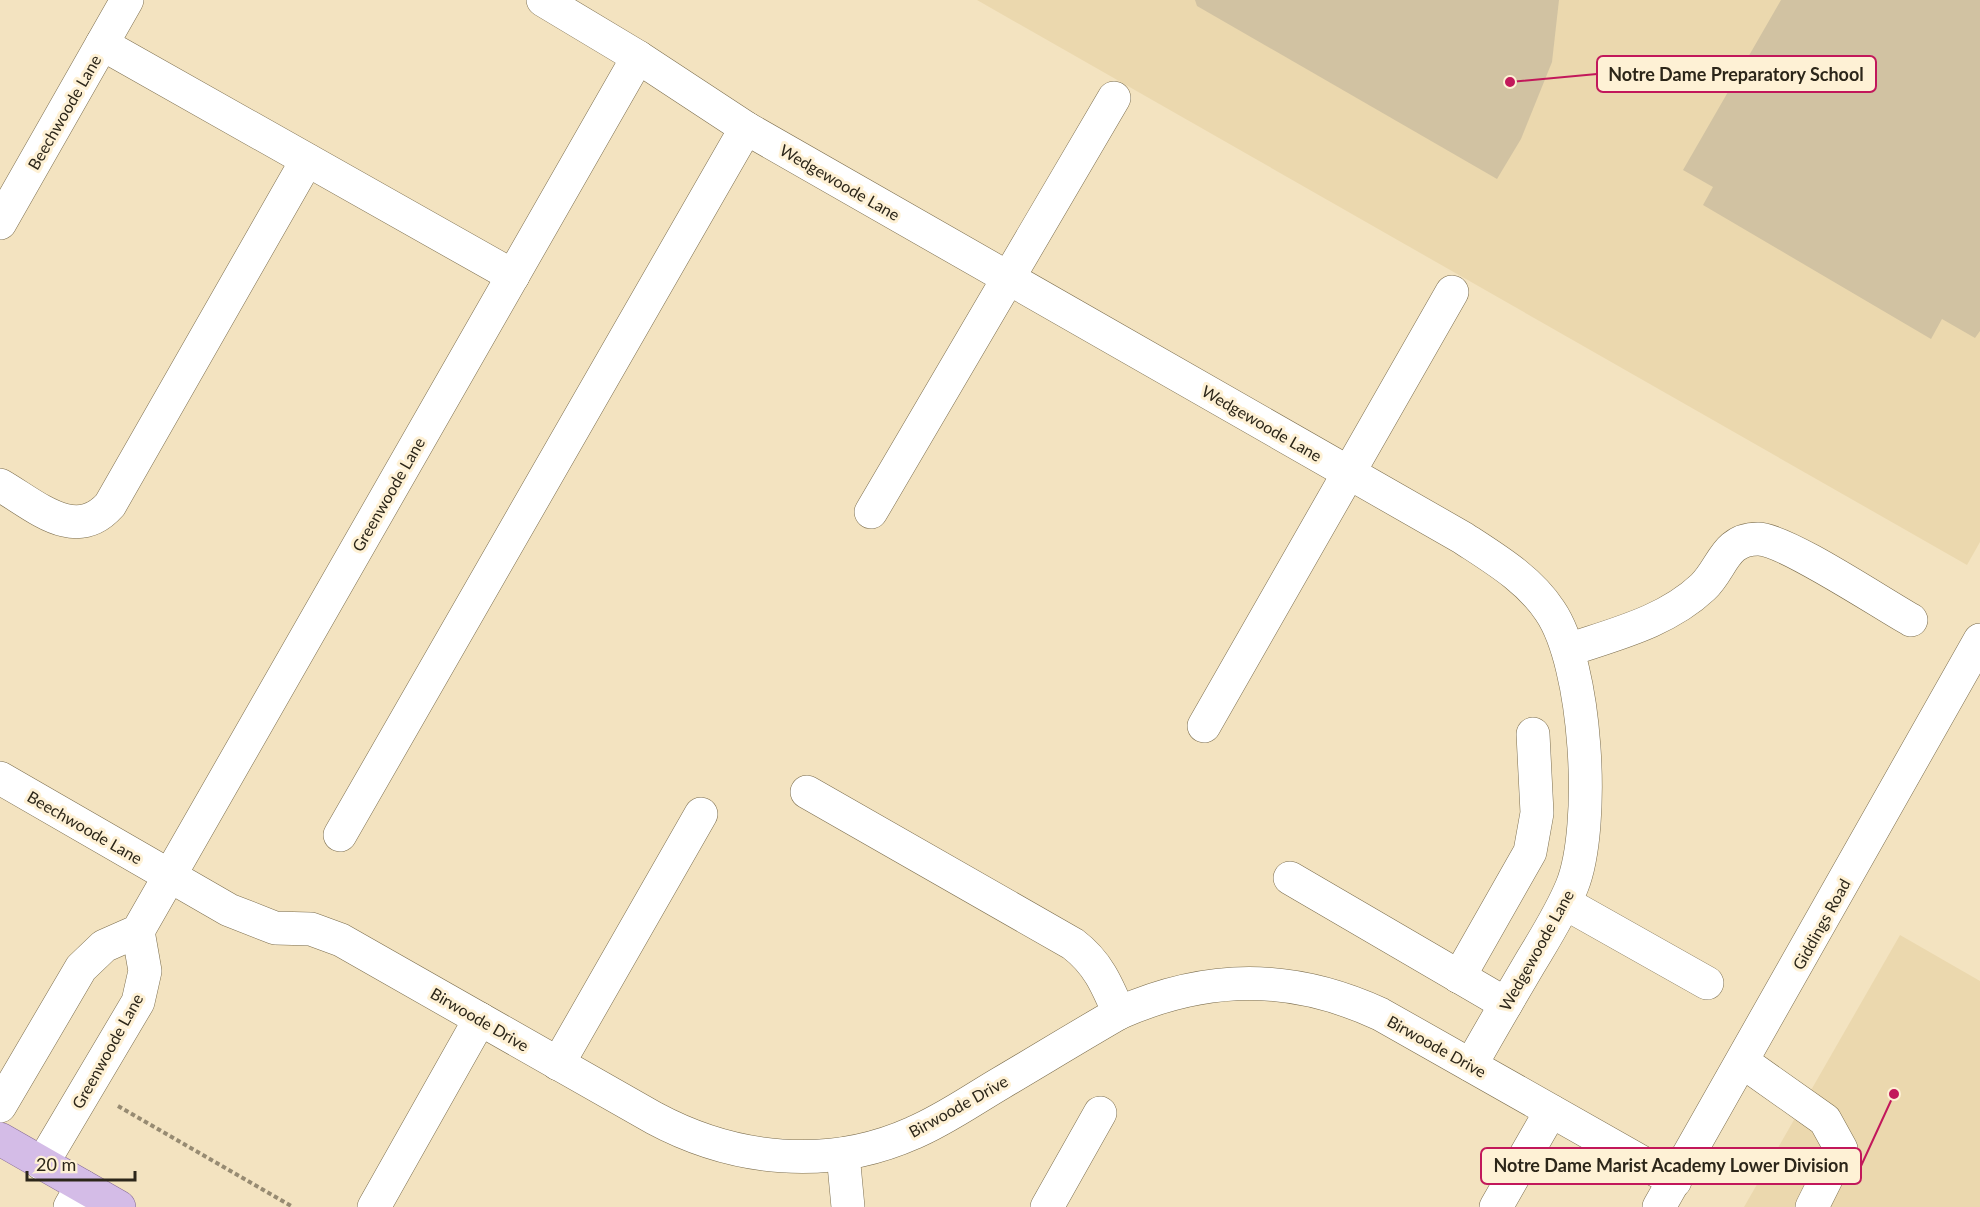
<svg xmlns="http://www.w3.org/2000/svg" width="1980" height="1207" font-family="Lato,sans-serif">
<rect width="100%" height="100%" fill="#f3e3c0"/>
<!-- built -->
<g fill="#ebd8ae">
<path d="M977 0H1980V542L1967 565Z"/>
<path d="M1900 935 1980 981V1207H1744Z"/>
</g>
<!-- green -->
<g fill="#d1c2a2">
<path d="M1195 0H1559L1552 62 1521 139 1497 179 1197 6Z"/>
<path d="M1781 0H1980V331L1975 338 1942 319 1931 339 1703 205 1713 187 1683 170Z"/>
</g>
<g fill="none" stroke-linecap="round" stroke-linejoin="round">
<!-- minor casing -->
<g stroke="#7b6d4d" stroke-width="34">
<g id="minor">
<path d="M543 0 638 57 746 128 1463 538C1495 559 1529 579 1550 611 1587 665 1596 826 1572 886 1561 913 1545 938 1530 963 1510 997 1490 1031 1471 1065"/>
<path d="M102 44 513 276"/>
<path d="M0 223 127 0"/>
<path d="M0 485C35 505 75 544 110 505L307 160"/>
<path d="M871 512 1114 98"/>
<path d="M1568 650C1615 634 1666 622 1703 587 1723 568 1724 539 1758 539 1785 539 1882 604 1911 620"/>
<path d="M1204 726 1452 292"/>
<path d="M0 778 229 910 275 928 311 929 341 940 654 1118C734 1161 828 1171 913 1133 944 1120 972 1100 1001 1083 1040 1060 1079 1036 1119 1013 1207 974 1291 973 1380 1014L1675 1181"/>
<path d="M807 792 1073 944C1098 963 1107 985 1119 1013"/>
<path d="M340 835 746 128"/>
<path d="M1290 878 1506 1004"/>
<path d="M1565 903 1707 983"/>
<path d="M1459 977 1530 852 1537 813 1533 734"/>
<path d="M1743 1062 1825 1120 1841 1149 1812 1207"/>
<path d="M558 1064 701 814"/>
<path d="M0 1106 81 968 104 946 138 931 638 57"/>
<path d="M843 1154 848 1207"/>
<path d="M42 1164 138 1002 145 971 138 931"/>
<path d="M70 1207 82 1186"/>
<path d="M374 1207 480 1019"/>
<path d="M1047 1207 1100 1113"/>
<path d="M1496 1207 1551 1111"/>
<path d="M1659 1207 1980 640"/>
</g>
</g>
<!-- major casing -->
<g stroke="#876b94" stroke-width="34">
<path id="major" d="M0 1139 119 1207"/>
</g>
<!-- path -->
<path stroke="#978b72" stroke-width="4" stroke-dasharray="4.5 3" stroke-linecap="butt" d="M118 1106 293 1207"/>
<!-- minor -->
<use href="#minor" stroke="#fff" stroke-width="33"/>
<!-- major -->
<use href="#major" stroke="#d4bce7" stroke-width="33"/>
</g>
<g text-anchor="middle" dominant-baseline="central" stroke-width="6" stroke-linejoin="round" paint-order="stroke">
<!-- street labels -->
<g font-size="16" fill="#2c2619" stroke="#fef1d5">
<text transform="translate(64 112) rotate(-60)">Beechwoode Lane</text>
<text transform="translate(840 182) rotate(30)">Wedgewoode Lane</text>
<text transform="translate(1262 423) rotate(30)">Wedgewoode Lane</text>
<text transform="translate(388 494) rotate(-60)">Greenwoode Lane</text>
<text transform="translate(85 827) rotate(30)">Beechwoode Lane</text>
<text transform="translate(1821 924) rotate(-61)">Giddings Road</text>
<text transform="translate(1536 950) rotate(-61)">Wedgewoode Lane</text>
<text transform="translate(480 1019) rotate(30)">Birwoode Drive</text>
<text transform="translate(1437 1046) rotate(29)">Birwoode Drive</text>
<text transform="translate(107 1051) rotate(-61)">Greenwoode Lane</text>
<text transform="translate(958 1106) rotate(-29)">Birwoode Drive</text>
</g>
</g>
<!-- callouts -->
<path fill="none" stroke="#c2185b" stroke-width="2" d="M1510 82L1597 74M1894 1094L1861 1166"/>
<g fill="#c2185b" stroke="#fef1d5" stroke-width="2">
<circle cx="1510" cy="82" r="6"/>
<circle cx="1894" cy="1094" r="6"/>
</g>
<g fill="#fef1d5" stroke="#c2185b" stroke-width="2">
<rect x="1597" y="56" width="279" height="36" rx="6"/>
<rect x="1481" y="1148" width="380" height="36" rx="6"/>
</g>
<g font-size="18" text-anchor="middle" font-weight="bold" fill="#2c2619">
<text x="1736" y="81">Notre Dame Preparatory School</text>
<text x="1671" y="1172">Notre Dame Marist Academy Lower Division</text>
</g>
<!-- scale -->
<path d="M27 1171v9h108v-9" fill="none" stroke="#2c2619" stroke-width="3"/>
<text x="36" y="1171" font-size="18" fill="#2c2619" stroke="#fef1d5" stroke-width="4.5" paint-order="stroke">20 m</text>
</svg>
